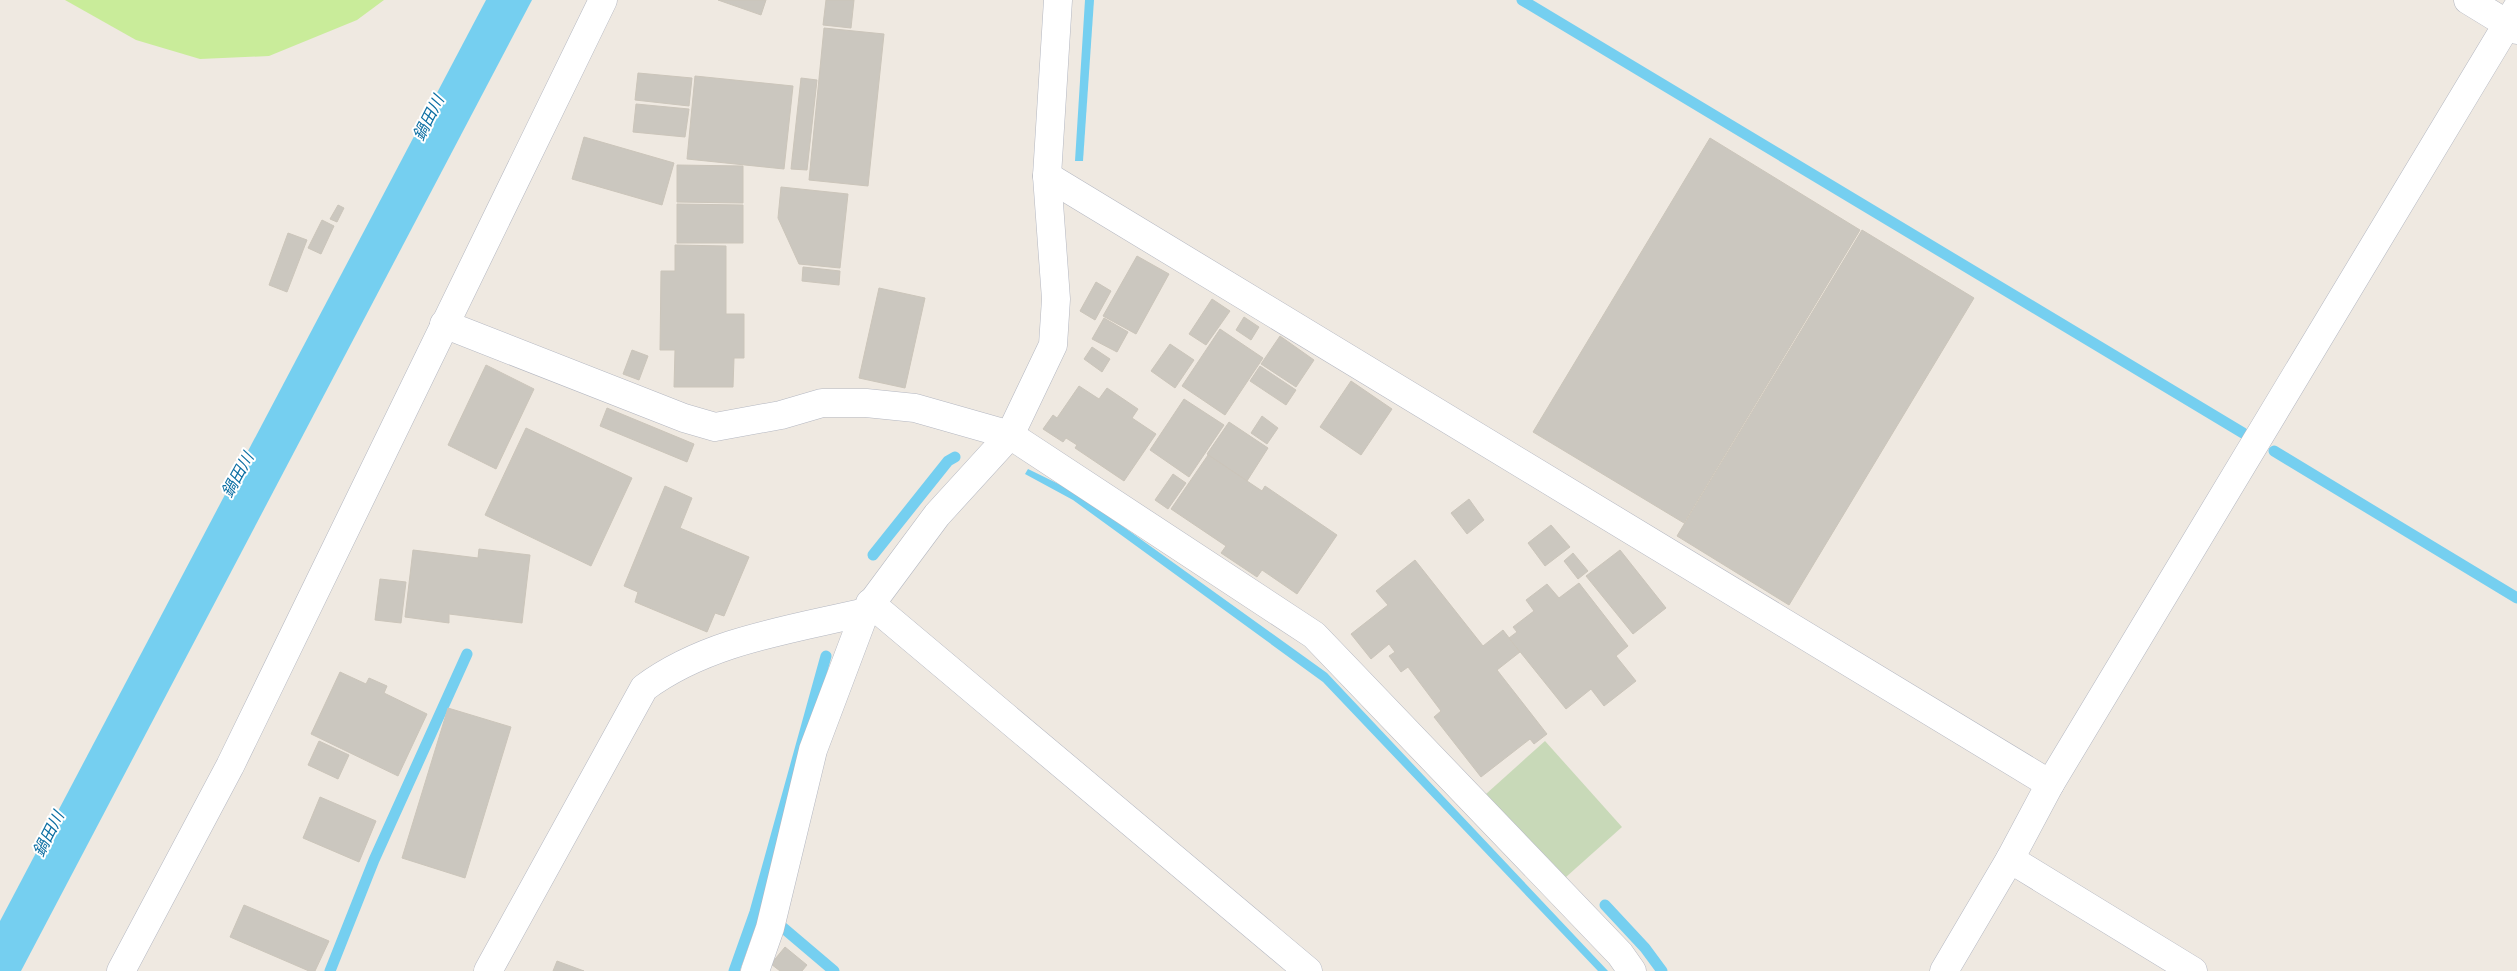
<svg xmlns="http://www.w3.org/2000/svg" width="2517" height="971" font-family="'Varela Round','Noto Sans JP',sans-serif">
<rect width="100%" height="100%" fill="#efe9e1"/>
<!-- cemetery -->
<path fill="#c8d9b8" d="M1545 741 1622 827 1566 877 1486 794Z"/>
<!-- pitch -->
<path fill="#c9ec9a" d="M65 0H384L357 20 269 56 200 59 136 40Z"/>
<!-- water -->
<g fill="#75cff0">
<path d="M486 0H532L21 971H0V921Z"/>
<path d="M1085 0H1094L1083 161H1075Z"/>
<path d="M1028 469 1075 492 1327 673 1608 971H1598L1323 682 1073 500 1025 474Z"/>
</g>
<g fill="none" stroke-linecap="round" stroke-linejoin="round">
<!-- stream -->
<g stroke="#75cff0" stroke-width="11">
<path d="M1522 0 2243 433"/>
<path d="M2274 451 2517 598"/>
<path d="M873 555 948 461 955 457"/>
<path d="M1605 905 1645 948 1662 971"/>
<path d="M781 926 834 971"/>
<path d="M330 971 374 860 467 654"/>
<path d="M734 971 755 912 826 656"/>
</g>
</g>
<!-- building -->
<g fill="#cbc7bf" stroke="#cbc5ba">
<path d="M718 0H766L761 15Z"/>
<path d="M826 0H854L851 28 823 25Z"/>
<path d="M824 28 884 34 868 186 809 180Z"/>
<path d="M638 73 692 78 689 106 635 100Z"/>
<path d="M695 76 793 86 784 169 687 159Z"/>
<path d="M801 78 817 80 807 170 791 169Z"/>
<path d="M636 104 689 109 685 137 633 132Z"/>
<path d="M584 137 674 163 662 205 572 179Z"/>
<path d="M1710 138 1860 230 1684 523 1533 432Z"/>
<path d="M677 165 743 166V203L677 202Z"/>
<path d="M781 187 848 194 840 268 799 264 778 218Z"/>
<path d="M677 204 743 205V243H677Z"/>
<path d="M338 205 344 208 337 222 330 219Z"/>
<path d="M322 220 334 226 321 254 308 248Z"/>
<path d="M1862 230 1974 298 1789 605 1677 536Z"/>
<path d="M288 233 307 240 287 292 269 285Z"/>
<path d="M675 245 726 246V314H744V358H734L733 387H674L675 350H660L661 271H675Z"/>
<path d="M1137 256 1169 274 1136 334 1103 316Z"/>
<path d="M803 267 840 271 839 285 802 281Z"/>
<path d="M1096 282 1111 291 1095 320 1080 311Z"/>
<path d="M879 288 925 298 905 388 859 378Z"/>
<path d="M1212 299 1230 311 1206 345 1189 334Z"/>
<path d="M1244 317 1259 327 1251 340 1236 330Z"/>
<path d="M1104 318 1128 332 1117 352 1092 339Z"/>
<path d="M1220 329 1263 358 1225 415 1182 386Z"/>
<path d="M1280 336 1314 360 1296 387 1261 364Z"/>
<path d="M1170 344 1194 360 1175 388 1151 371Z"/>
<path d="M1092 347 1110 359 1102 372 1084 359Z"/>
<path d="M632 350 648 356 639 380 623 374Z"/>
<path d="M486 365 534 389 496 469 448 445Z"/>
<path d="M1260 366 1296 390 1286 405 1250 381Z"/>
<path d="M1351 381 1392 409 1361 455 1320 427Z"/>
<path d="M1079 386 1099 399 1107 388 1138 409 1132 418 1156 434 1124 481 1075 448 1077 445 1066 438 1063 442 1043 429 1053 415 1057 418Z"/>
<path d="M1184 399 1224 425 1189 477 1150 450Z"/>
<path d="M607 408 694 444 687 462 600 426Z"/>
<path d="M1262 416 1278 428 1267 444 1251 433Z"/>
<path d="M1229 422 1268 448 1247 481 1207 454Z"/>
<path d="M526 428 632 478 591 566 485 515Z"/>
<path d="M1208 455 1262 491 1265 486 1337 535 1297 594 1262 570 1257 577 1221 553 1226 546 1171 509Z"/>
<path d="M1173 474 1186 483 1168 509 1155 500Z"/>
<path d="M665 486 692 498 680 528 749 557 724 616 715 613 707 632 635 602 638 592 624 586Z"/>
<path d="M1469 499 1484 520 1467 534 1451 513Z"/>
<path d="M1551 525 1570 547 1545 566 1528 543Z"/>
<path d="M479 549 530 555 522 623 449 614V623L405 617 413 550 478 558Z"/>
<path d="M1620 550 1666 608 1633 634 1586 576Z"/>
<path d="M1573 553 1588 571 1578 579 1564 561Z"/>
<path d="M1415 560 1483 646 1503 630 1520 652 1497 670 1547 734 1534 744 1530 739 1481 777 1434 717 1441 711 1408 667 1401 672 1389 656 1395 652 1389 644 1371 659 1351 634 1388 605 1376 591Z"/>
<path d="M380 579 406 582 401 623 375 620Z"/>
<path d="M1579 583 1628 646 1616 656 1636 681 1604 706 1591 689 1566 709 1509 638 1517 632 1513 627 1534 611 1526 600 1547 584 1559 598Z"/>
<path d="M340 672 366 684 369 678 387 686 384 693 427 714 398 776 311 734Z"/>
<path d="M448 708 511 727 465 878 402 858Z"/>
<path d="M319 741 349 755 338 779 308 765Z"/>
<path d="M320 797 376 821 359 862 303 838Z"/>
<path d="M244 905 329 941 315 971H309L230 937Z"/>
<path d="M785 947 807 965 802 971H780L771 964Z"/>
<path d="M557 961 584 971H553Z"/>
</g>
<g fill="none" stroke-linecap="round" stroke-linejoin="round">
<!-- street casing -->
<g stroke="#b4b7c1" stroke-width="29">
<g id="street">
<path d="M2468 0 2517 30"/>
<path d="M1047 176 2050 784"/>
<path d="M444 324 684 418 715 427 781 415 822 403H866L915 408 1010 435 1314 635 1620 954 1632 971"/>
<path d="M870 603 1308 971"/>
<path d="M2010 859 2193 971"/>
<path d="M488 971 644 688C707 641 789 630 865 612L937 515 1010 435 1053 345 1056 299 1047 176 1058 0"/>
<path d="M755 971 770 928 813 750 865 612"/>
<path d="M1944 971 2010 859 2050 784 2517 8"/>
</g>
</g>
<!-- secondary casing -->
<g stroke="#b4b7c1" stroke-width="29">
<path id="secondary" d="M121 971 230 766 603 0"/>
</g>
<!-- street -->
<use href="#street" stroke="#fff" stroke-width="28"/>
<!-- secondary -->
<use href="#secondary" stroke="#fff" stroke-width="28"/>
</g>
<g text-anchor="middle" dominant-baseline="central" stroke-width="4" stroke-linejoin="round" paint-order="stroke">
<!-- water labels -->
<g font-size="16" font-style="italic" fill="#0d6fa3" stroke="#fff">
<text transform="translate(429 118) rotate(-63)">鍋田川</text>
<text transform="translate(238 475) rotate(-61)">鍋田川</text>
<text transform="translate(49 834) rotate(-63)">鍋田川</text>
</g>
</g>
</svg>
